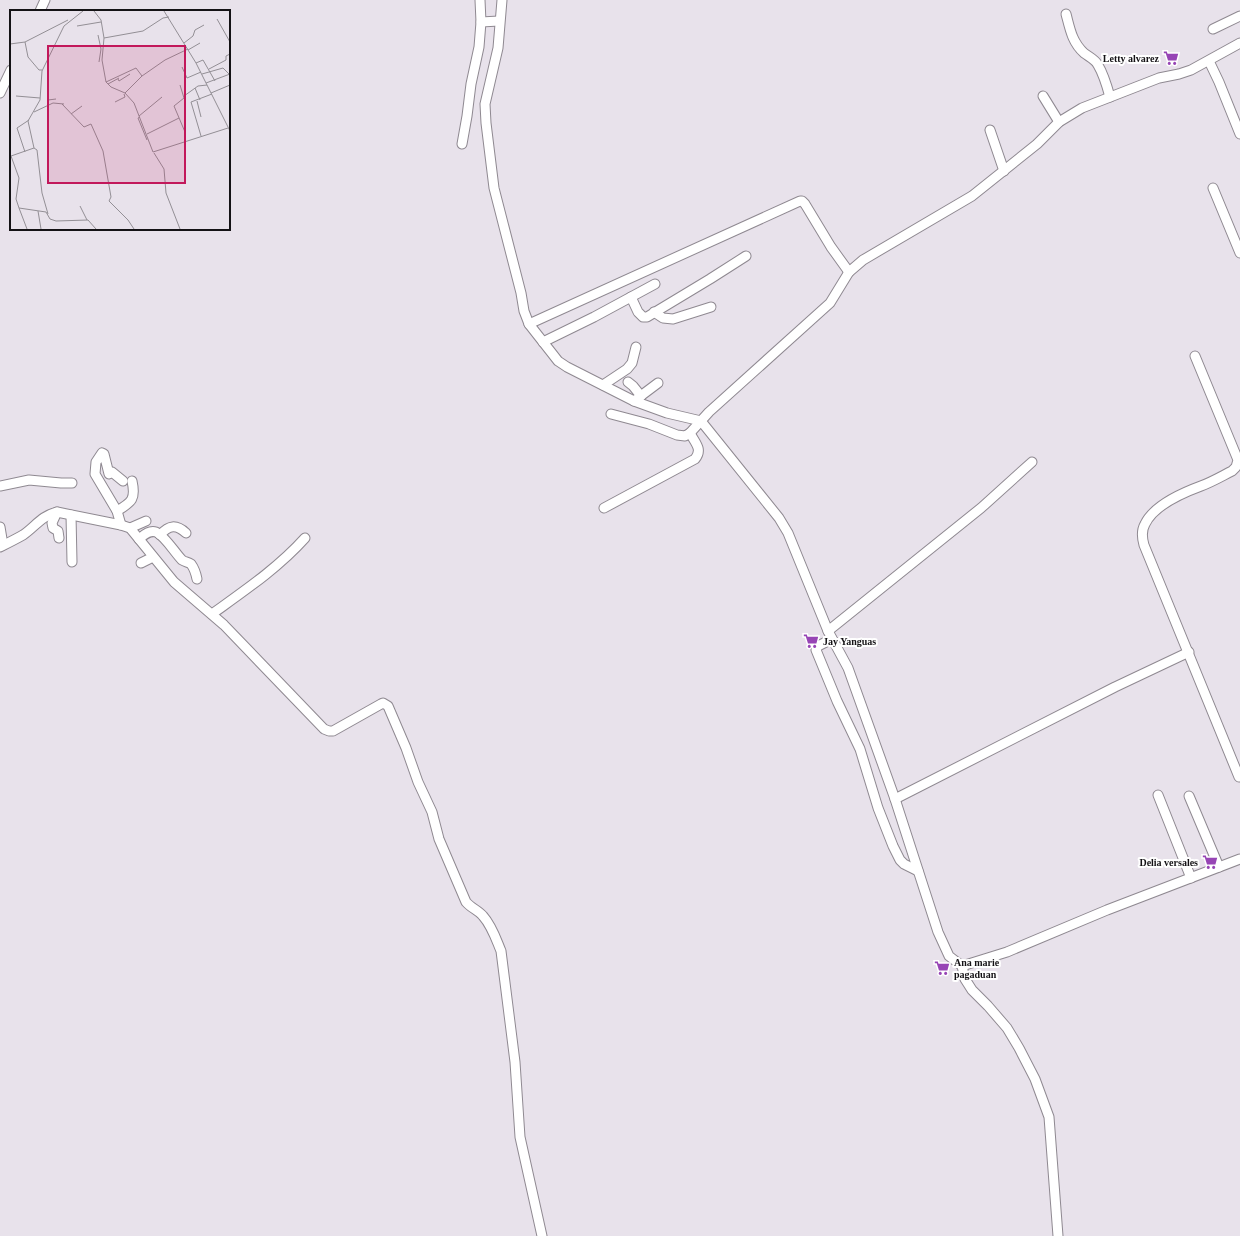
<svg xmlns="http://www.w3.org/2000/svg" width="1240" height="1236" font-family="Georgia,serif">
<rect width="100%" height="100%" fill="#e8e2eb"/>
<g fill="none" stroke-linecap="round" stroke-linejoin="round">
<!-- minor casing -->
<g stroke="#8f8991" stroke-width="11">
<g id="minor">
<path d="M502 0 498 48 485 104 486 123 494 188 521 293 524 311 529 324 558 361 567 367 634 401 667 413 701 421 779 518 788 533 828 631 848 668 895 799 938 932 949 956 962 966 1007 952 1107 910 1240 859"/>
<path d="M40 11 45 0"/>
<path d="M1066 14C1070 29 1072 42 1084 53 1089 57 1095 59 1098 65 1104 75 1107 86 1110 97"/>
<path d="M481 22 499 21"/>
<path d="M1213 29 1240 16"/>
<path d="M1209 61 1219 82 1240 134"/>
<path d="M0 93 11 70"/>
<path d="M1043 96 1059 122"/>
<path d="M990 130 1004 171"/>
<path d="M462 144 467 116 471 84 479 47 481 22 480 0"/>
<path d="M1213 188 1240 253"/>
<path d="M631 297 638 312 643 317H647L710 279 746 256"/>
<path d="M654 312 663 318 673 319 711 307"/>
<path d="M529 324 800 201H802L805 204 831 247 849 272"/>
<path d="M543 342 594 317 655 284"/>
<path d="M1195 356 1238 460 1236 467 1232 471C1222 476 1212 482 1201 486 1182 493 1154 505 1145 524 1141 531 1142 538 1144 545L1239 777"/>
<path d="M628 382 633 386 641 396"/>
<path d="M603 385 627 369 632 363 636 347"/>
<path d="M634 401 658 383"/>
<path d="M611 414 649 424 677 435 685 436 690 433 709 412 830 303 849 272 863 260 972 196 1037 144 1059 122 1082 108 1159 78 1179 74 1191 70 1240 43"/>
<path d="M112 472 123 481"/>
<path d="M109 474 104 454 102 453 96 462 95 474 117 511 121 525"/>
<path d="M0 486 29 480 61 483H72"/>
<path d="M604 508 695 459C703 449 695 443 690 433"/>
<path d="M117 511C132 502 136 499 132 481"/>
<path d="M57 512 52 523 53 528 58 531 59 538"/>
<path d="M71 515 72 562"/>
<path d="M0 527 3 545"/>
<path d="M130 528 146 521"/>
<path d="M160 535C169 525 176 524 186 533"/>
<path d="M139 539C144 535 149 530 156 532 165 536 175 553 182 560 185 562 188 562 191 564 194 568 196 574 197 579"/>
<path d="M0 547C8 543 16 539 23 535 36 526 41 516 57 512L121 525 130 528 174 582 224 625 324 729 329 731H333L381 704 383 703 388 706 406 748 418 782 432 812 439 839 466 902C471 908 478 910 483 916 492 926 496 939 501 951L515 1062 520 1137 542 1236"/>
<path d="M141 563 153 557"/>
<path d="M212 614C244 591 278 568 305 538"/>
<path d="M828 631 981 508 1032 462"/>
<path d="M832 639 818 646 816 650 837 701 860 749 878 808 893 846 900 860 904 864 918 871"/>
<path d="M1158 795 1191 878"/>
<path d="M1189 796 1219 867"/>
<path d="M895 799 1115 687 1189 652"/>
<path d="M962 966 965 979 972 990 988 1006 1007 1028 1019 1048 1035 1079 1049 1117 1058 1236"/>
</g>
</g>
<!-- minor -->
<use href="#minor" stroke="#fff" stroke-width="9"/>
</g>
<!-- icons -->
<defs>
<g id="supermarket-bare" transform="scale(1.2)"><path d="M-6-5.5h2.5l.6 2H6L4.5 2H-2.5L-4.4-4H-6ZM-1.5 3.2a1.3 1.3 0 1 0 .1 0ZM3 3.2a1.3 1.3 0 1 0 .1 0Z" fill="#9745b5" stroke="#fff" stroke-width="2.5" paint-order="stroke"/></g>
</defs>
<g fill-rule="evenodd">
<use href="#supermarket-bare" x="1171" y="58"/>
<use href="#supermarket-bare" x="811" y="641"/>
<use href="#supermarket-bare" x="1210" y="862"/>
<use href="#supermarket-bare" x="942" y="968"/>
</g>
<g text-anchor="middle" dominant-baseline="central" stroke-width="4" stroke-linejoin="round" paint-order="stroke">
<!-- poi labels -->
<g font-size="10" font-weight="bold" fill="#141215" stroke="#fff" text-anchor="end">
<text x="1159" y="58">Letty alvarez</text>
<text x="823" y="641" text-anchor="start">Jay Yanguas</text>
<text x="1198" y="862">Delia versales</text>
<text x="954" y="962" text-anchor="start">Ana marie<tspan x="954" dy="12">pagaduan</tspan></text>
</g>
</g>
<!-- overview -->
<g transform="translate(10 10)">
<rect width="220" height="220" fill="#e8e2eb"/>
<path fill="none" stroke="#938f95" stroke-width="1" d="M84 1 91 10 94 28 92 50 96 72 101 77 115 83 124 93 143 142 218 118M154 1 186 53 220 121M207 9 220 32M67 16 91 12M88 25 91 39 89 52M94 28 133 21 153 8 159 7M15 32 58 10M174 33 183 26 185 20 194 15M0 34 15 32 18 47 29 60H32M178 40 190 33M186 53 193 50 205 71M172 57 177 68 191 62M199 59 216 50V46L220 44M192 64 213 58 219 64M108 69 109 71 120 64M96 72 126 58 132 66M196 73 220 64M98 74 109 68M170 75 174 88 164 96 175 122M185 78 190 90M115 83 132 66 155 50 178 39M201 83 220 75M6 86 30 88M174 86 188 76 197 75M187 91 191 107M105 92 115 87 114 84M52 94 74 117 81 114 93 141 101 187 99 191 118 210 124 219M38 96V90L46 89M24 102 43 93 54 94M61 104 72 96M129 106 152 87M130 107 128 108 137 130M137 124 169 108M191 126 181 92 202 84M24 138 27 140 32 183 38 204M15 142 7 118 19 110M144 143 154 159 156 183 170 219M1 146 24 138 18 111 30 90 32 61 54 16 73 1M1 146 9 168 6 189 9 198 36 202 40 209 46 211 78 210 86 219M70 196 77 210M9 198 17 219M28 201 31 219"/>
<path fill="#c2185b" fill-opacity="0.15" stroke="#c2185b" stroke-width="2" d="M38 36H175V173H38Z"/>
<rect width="220" height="220" fill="none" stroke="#141215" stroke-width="2"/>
</g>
</svg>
